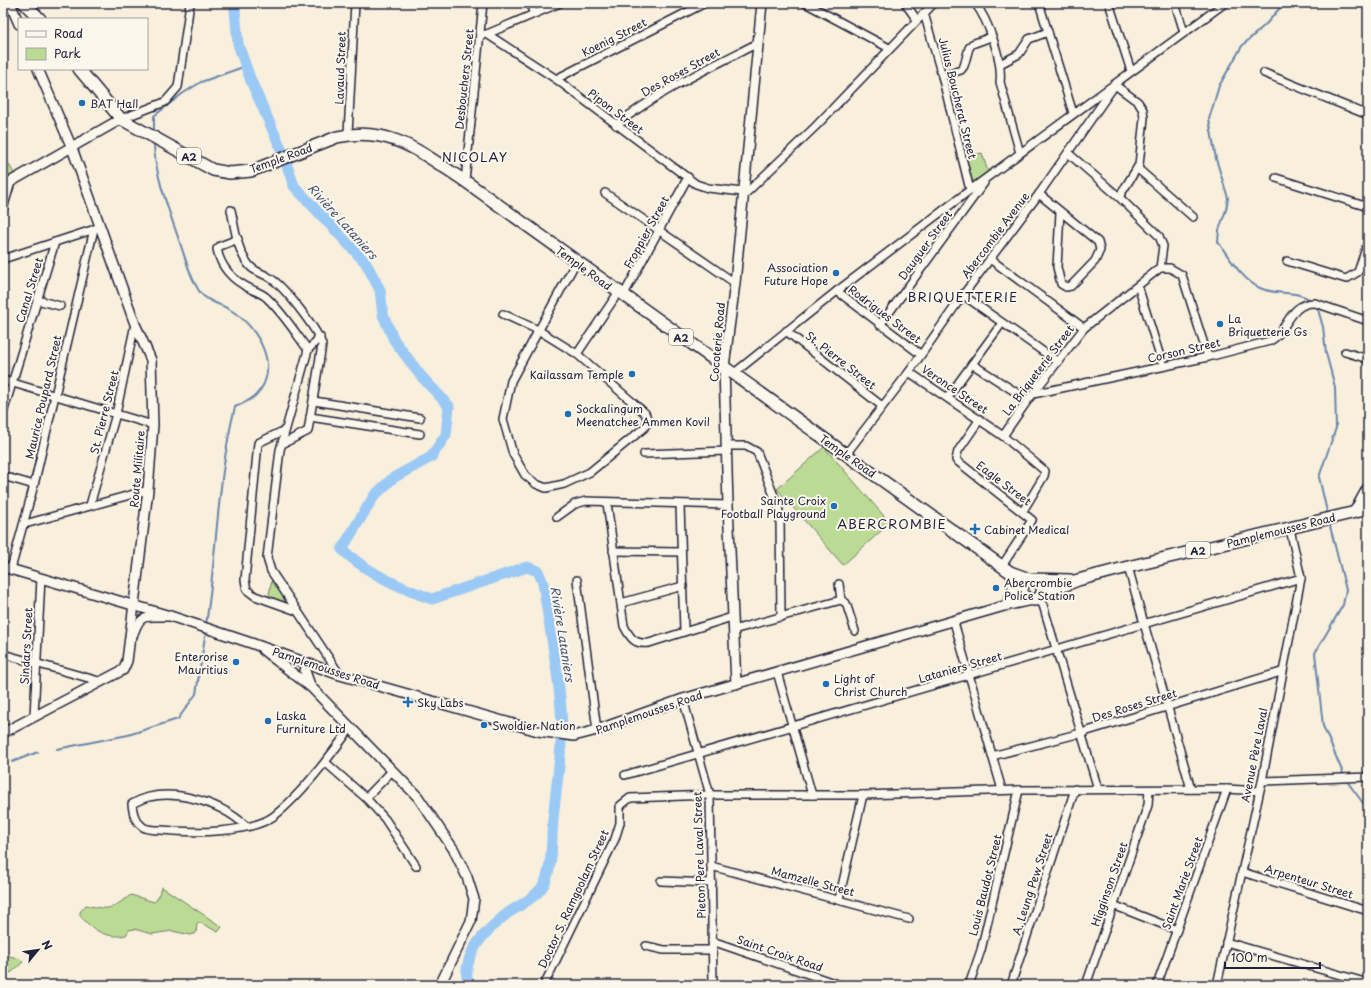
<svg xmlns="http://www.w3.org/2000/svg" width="1371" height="988" font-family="'Playpen Sans',sans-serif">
<rect width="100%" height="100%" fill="#f8efdc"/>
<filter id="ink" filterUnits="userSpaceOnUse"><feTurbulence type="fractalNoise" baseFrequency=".025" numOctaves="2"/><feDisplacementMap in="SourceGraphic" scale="8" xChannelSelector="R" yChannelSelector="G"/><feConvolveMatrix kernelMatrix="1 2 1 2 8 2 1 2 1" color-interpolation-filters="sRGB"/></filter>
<g filter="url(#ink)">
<!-- green -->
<g fill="#bbdb94" stroke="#6e7e68">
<path d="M982 153 988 172 973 183 965 157Z"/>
<path d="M3 154 15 175 3 182Z"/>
<path d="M824 447 890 523 843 565 777 489Z"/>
<path d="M272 579 288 603 289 606 268 600Z"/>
<path d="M162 887 222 927 218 932 201 923H197L196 933 191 935 172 931 152 934 134 929 129 930 126 935C106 939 93 930 80 916V912L86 905C111 911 110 909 131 895L154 902C160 898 158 892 162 887Z"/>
<path d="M3 954 20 959 23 962 12 972 3 976Z"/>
</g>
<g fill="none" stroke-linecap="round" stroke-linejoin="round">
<!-- stream -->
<g stroke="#6b86ab" stroke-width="2">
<path d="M1284 3 1267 23 1242 46 1219 86 1209 119 1216 159 1228 198 1226 210 1219 230 1218 242C1229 257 1242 280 1260 288 1276 296 1299 289 1313 302"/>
<path d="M154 131V116L182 94 201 82 246 66"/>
<path d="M154 143C154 174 171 216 181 246 186 260 190 277 199 291 206 302 222 304 232 311 258 327 282 369 256 395 251 400 242 404 235 407 217 479 217 553 206 625"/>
<path d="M1317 306 1323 327 1326 353 1335 387 1336 428 1319 477 1328 516"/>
<path d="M1329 522 1346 590 1343 605 1315 653 1323 726 1346 780 1363 803 1368 813"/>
<path d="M57 749 128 735 178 719 196 694 206 630"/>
<path d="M12 762 38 752"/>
</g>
<!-- river -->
<path stroke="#9bc9f6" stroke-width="11" d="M237 3 235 9 238 44 251 81 282 151 294 186 366 263 380 290 383 315 394 340 421 376 449 406 446 435 431 457 393 478 374 496 342 549C366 573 401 588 432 599L527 567 538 571 543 583C549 625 558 667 561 709 564 742 556 786 553 820 551 840 553 861 546 880 540 896 521 904 508 913 485 931 461 954 468 985"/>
<!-- street casing -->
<g stroke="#22223b" stroke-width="10">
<g id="street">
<path d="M531 3 533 13"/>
<path d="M805 3 889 48"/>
<path d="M905 3 917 20"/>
<path d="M975 3C988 20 1003 60 1000 82L1020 153"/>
<path d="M1039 3 1073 113"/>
<path d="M1109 3 1131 71"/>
<path d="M1175 3 1184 32"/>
<path d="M924 13 942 76 970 190"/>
<path d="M487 34 560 3"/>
<path d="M480 35 487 34 556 79 696 184 708 188 743 192"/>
<path d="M1000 64 1019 54 1029 39 1048 32"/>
<path d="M1264 73 1368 115"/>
<path d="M942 76 961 70 964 66 969 48 972 44 991 37"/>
<path d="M556 79 705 3"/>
<path d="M121 119 165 102 178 87 190 3"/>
<path d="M616 125C659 91 709 68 758 43"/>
<path d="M348 134 355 3"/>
<path d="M1137 168 1193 217"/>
<path d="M1276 178 1368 207"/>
<path d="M465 181 483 3"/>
<path d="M605 193 735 283"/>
<path d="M1039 194 1098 242 1100 250 1095 261 1071 286 1066 287 1061 284 1057 267 1060 212"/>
<path d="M743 196 816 126 934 3"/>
<path d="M3 209 11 182"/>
<path d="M231 210C235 228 237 251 249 265 254 272 263 273 270 278 284 286 318 330 322 345L308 431 282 444"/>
<path d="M238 239 220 246 217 249C221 269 234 281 251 289 257 292 263 294 267 298 283 313 295 332 308 350"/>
<path d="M3 259 98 228"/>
<path d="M990 259 1084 328"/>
<path d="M1287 261 1346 279 1358 272 1368 242"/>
<path d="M1160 268H1170L1182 275 1208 357"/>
<path d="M1138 286 1163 366"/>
<path d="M837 291 920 354"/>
<path d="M963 295 1058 362"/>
<path d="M623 296 688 177"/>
<path d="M37 300 60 306"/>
<path d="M503 314 538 330 577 354 645 413 648 421 644 428 590 472 564 484 546 488 536 484 525 475 513 454 503 419 511 381 576 262"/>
<path d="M880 325 984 183"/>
<path d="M786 331 882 406"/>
<path d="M320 337 308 350 280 450 267 558 271 571 340 675"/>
<path d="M1345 352 1368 359"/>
<path d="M577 354 618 293"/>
<path d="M972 364 1028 400"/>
<path d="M909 372 1003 436 1045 471 1044 476 1023 511"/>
<path d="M733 374 837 291 970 190 1225 3"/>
<path d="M3 380 153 425"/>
<path d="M1033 394 1208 357 1270 341C1287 333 1289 302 1315 303L1368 321"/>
<path d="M948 397 1002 323"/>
<path d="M314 401 420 418"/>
<path d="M3 413 55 242"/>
<path d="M310 417 420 434"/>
<path d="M980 419 958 451 956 460 1032 520 1002 566"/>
<path d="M285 430 258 443 245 580 247 590 255 596 297 611"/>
<path d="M1003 436 1028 400 1084 328 1160 268 1163 246 1159 236 1119 197 1068 153"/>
<path d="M727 446H746L757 452 778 506 780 517 781 617"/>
<path d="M644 454 727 451"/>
<path d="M846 454 909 372 963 295 1039 194 1115 85 1138 102 1143 110 1144 118 1139 165 1119 197"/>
<path d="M3 476 34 485"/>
<path d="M607 503 624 626C630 638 635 645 649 643L732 617"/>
<path d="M90 505 116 414 135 324"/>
<path d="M680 505 684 631"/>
<path d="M557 517 575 504 586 501 728 505"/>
<path d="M25 524 148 490"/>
<path d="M613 551 681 552"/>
<path d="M1128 567 1191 789"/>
<path d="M11 569 34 485 94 229"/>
<path d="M577 580 597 730"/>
<path d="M839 584 841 600"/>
<path d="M1038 599 1043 605 1098 789"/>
<path d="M621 603 683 586"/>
<path d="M954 622 1002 790"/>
<path d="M733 630 841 600 846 603 855 631"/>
<path d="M133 637C141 612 144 618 168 617"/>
<path d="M3 654 99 681"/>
<path d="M777 672 812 795"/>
<path d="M683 699 710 795 713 985"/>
<path d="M34 716 41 578"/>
<path d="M992 756 1081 733 1281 672"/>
<path d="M325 762 366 798 385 819 416 866"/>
<path d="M625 775 1301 578"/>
<path d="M1262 781 1368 777"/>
<path d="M366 798 392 771"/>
<path d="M246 826C219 801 166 784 132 804 133 814 135 821 143 827 147 830 156 830 161 830 191 833 249 834 274 816 301 795 330 756 350 729"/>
<path d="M711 866 909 919"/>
<path d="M1242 872 1368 911"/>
<path d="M661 881 712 883"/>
<path d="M839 899 863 795"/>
<path d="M1113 905 1177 930"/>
<path d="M712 941 840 985"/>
<path d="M1226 942 1368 983"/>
<path d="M646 946 664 950H713"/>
<path d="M544 985 615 839 620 823V806L630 798 710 795H863L1019 790 1227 789 1259 791"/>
<path d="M969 985 981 950 1019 790"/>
<path d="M1011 985 1075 789"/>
<path d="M1086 985 1148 805 1149 790"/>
<path d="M1157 985 1227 789"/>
<path d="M1217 985 1262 781 1301 578 1290 529"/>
</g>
</g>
<!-- secondary casing -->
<g stroke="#22223b" stroke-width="12">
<g id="secondary">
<path d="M10 3 19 24"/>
<path d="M3 186 121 119"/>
<path d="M1354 512 1368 487"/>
<path d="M3 567 170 616 251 643 340 675 538 731 574 736 597 730 683 699 1004 606 1032 600"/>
<path d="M263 650 312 688 418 797 454 850 467 877 474 899 471 921 440 985"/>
<path d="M307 663 305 671 310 685"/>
<path d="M736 684 728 505 724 367 735 283 762 3"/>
<path d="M3 733 123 670 127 661 148 490 153 425 151 360 135 324 72 148 38 69"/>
</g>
</g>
<!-- primary casing -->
<g stroke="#22223b" stroke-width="14">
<g id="primary">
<path d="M24 3 40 19"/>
<path d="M79 69 121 119 213 170 230 173 251 171 337 137C391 125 423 154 465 181L1010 572 1029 579"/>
<path d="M1038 580 1043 588 1041 596 1035 600C1022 601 1017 586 1029 579L1070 580"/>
<path d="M1042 594 1078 580 1128 567 1368 509"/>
<path d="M1010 601 1014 590 1013 579"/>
</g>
</g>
<!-- street -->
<use href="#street" stroke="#fbf7ec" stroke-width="7"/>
<!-- secondary -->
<use href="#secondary" stroke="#fbf7ec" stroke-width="9"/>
<!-- primary -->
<use href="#primary" stroke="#fbf7ec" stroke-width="11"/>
</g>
</g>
<!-- markers -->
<g fill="#1f6fb2" stroke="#fbf7ec" stroke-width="1.5">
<circle cx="82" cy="103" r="4"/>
<circle cx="836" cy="273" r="4"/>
<circle cx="1220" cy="324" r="4"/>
<circle cx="632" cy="374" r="4"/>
<circle cx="568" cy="414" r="4"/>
<circle cx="834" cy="506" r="4"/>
<path d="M973 523h4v4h4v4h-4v4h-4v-4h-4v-4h4z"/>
<circle cx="996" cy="588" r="4"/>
<circle cx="236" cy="662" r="4"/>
<circle cx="826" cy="684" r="4"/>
<path d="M406 696h4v4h4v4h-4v4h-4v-4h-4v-4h4z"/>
<circle cx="268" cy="721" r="4"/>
<circle cx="484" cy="725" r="4"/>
</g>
<g text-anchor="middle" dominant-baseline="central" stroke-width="4" stroke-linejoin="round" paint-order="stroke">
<!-- shield labels -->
<g fill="#fbf7ec" stroke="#636270" stroke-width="1">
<rect x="177" y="148" width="24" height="16" rx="3"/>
<rect x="669" y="329" width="24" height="16" rx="3"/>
<rect x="1186" y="542" width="24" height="16" rx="3"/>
</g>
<g font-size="10" font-weight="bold" fill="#22223b">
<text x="189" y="156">A2</text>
<text x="681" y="337">A2</text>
<text x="1198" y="550">A2</text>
</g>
<!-- street labels -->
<g font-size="11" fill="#22223b" stroke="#fbf7ec">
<text transform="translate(614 37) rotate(-27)">Koenig Street</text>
<text transform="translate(340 68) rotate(-88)">Lavaud Street</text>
<text transform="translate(680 72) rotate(-29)">Des Roses Street</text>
<text transform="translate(464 79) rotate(-84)">Desbouchers Street</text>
<text transform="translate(958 98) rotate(76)">Julius Boucherat Street</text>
<text transform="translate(616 111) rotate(37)">Pipon Street</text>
<text transform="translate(281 158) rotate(-20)">Temple Road</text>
<text transform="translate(646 232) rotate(-61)">Froppier Street</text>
<text transform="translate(995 235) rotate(-53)">Abercombie Avenue</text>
<text transform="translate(925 245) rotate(-54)">Dauguer Street</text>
<text transform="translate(584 268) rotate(36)">Temple Road</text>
<text transform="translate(29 290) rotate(-73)">Canal Street</text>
<text transform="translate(885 314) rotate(37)">Rodrigues Street</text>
<text transform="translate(717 342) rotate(-85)">Cocoterie Road</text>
<text transform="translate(1184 350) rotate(-13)">Corson Street</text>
<text transform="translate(841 360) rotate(38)">St. Pierre Street</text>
<text transform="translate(1038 370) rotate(-53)">La Briqueterie Street</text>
<text transform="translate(955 389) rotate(34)">Veronce Street</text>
<text transform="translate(43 397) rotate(-77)">Maurice Poupard Street</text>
<text transform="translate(104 412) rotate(-76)">St. Pierre Street</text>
<text transform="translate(848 456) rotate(35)">Temple Road</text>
<text transform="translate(137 469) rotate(-85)">Route Militaire</text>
<text transform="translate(1004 483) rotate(37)">Eagle Street</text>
<text transform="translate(1281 530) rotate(-14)">Pamplemousses Road</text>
<text transform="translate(26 646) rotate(-87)">Sindars Street</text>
<text transform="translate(960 667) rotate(-16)">Lataniers Street</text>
<text transform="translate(326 668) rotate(18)">Pamplemousses Road</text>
<text transform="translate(1134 705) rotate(-17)">Des Roses Street</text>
<text transform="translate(649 712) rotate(-19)">Pamplemousses Road</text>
<text transform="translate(1254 755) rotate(-79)">Avenue Père Laval</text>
<text transform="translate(699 855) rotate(-92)">Pieton Pere Laval Street</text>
<text transform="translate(813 881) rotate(15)">Mamzelle Street</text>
<text transform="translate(1309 881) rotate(17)">Arpenteur Street</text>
<text transform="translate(1182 883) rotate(-70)">Saint Marie Street</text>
<text transform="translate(1032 884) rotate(-72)">A. Leung Pew Street</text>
<text transform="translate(1109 884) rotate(-71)">Higginson Street</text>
<text transform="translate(985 885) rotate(-76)">Louis Baudot Street</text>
<text transform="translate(573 899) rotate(-65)">Doctor S. Ramgoolam Street</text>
<text transform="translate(780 953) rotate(19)">Saint Croix Road</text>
</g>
<!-- poi labels -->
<g font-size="11" fill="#22223b" stroke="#fbf7ec" text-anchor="start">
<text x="90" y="103">BAT Hall</text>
<text x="828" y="267" text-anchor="end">Association<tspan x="828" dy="13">Future Hope</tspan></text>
<text x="1228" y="318">La<tspan x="1228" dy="13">Briquetterie Gs</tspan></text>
<text x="624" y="374" text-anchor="end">Kailassam Temple</text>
<text x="576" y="408">Sockalingum<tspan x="576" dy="13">Meenatchee Ammen Kovil</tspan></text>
<text x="826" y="500" text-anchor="end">Sainte Croix<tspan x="826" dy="13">Football Playground</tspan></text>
<text x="984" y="529">Cabinet Medical</text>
<text x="1004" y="582">Abercrombie<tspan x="1004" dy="13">Police Station</tspan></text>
<text x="228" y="656" text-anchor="end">Enterorise<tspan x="228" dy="13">Mauritius</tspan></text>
<text x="834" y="678">Light of<tspan x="834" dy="13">Christ Church</tspan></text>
<text x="417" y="702">Sky Labs</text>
<text x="276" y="715">Laska<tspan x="276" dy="13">Furniture Ltd</tspan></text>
<text x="492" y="725">Swoldier Nation</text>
</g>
<!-- water labels -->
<g font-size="12" font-style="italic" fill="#465473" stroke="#fbf7ec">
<text transform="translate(343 221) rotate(48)">Rivière Lataniers</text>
<text transform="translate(563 634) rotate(81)">Rivière Lataniers</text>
</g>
<!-- quarter labels -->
<g font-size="13" letter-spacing="1" fill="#22223b" stroke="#fbf7ec">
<text x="475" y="156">NICOLAY</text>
<text x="963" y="296">BRIQUETTERIE</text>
<text x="892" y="523">ABERCROMBIE</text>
</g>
</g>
<!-- margin -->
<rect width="1371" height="988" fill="none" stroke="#fbf7ec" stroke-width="16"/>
<rect x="8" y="8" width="1355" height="972" fill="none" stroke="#22223b" stroke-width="1.5" filter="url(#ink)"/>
<!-- legend -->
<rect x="18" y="18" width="130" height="52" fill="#fbf7ec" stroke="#a4a2a5"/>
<rect x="26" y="31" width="20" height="6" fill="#fbf7ec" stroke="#a4a2a5"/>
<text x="54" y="38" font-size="12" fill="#22223b">Road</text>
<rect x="26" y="48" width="20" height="12" fill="#bbdb94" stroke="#a4a2a5"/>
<text x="54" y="58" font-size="12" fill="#22223b">Park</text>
<!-- north arrow -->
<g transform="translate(38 950) rotate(61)" stroke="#fbf7ec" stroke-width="3" paint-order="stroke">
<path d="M0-3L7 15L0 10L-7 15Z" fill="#22223b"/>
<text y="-6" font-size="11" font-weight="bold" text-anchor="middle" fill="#22223b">N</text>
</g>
<!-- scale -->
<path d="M1225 962v6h95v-6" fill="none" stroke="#22223b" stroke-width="2"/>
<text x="1231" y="962" font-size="12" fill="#22223b" stroke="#fbf7ec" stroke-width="3" paint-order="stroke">100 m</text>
</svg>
